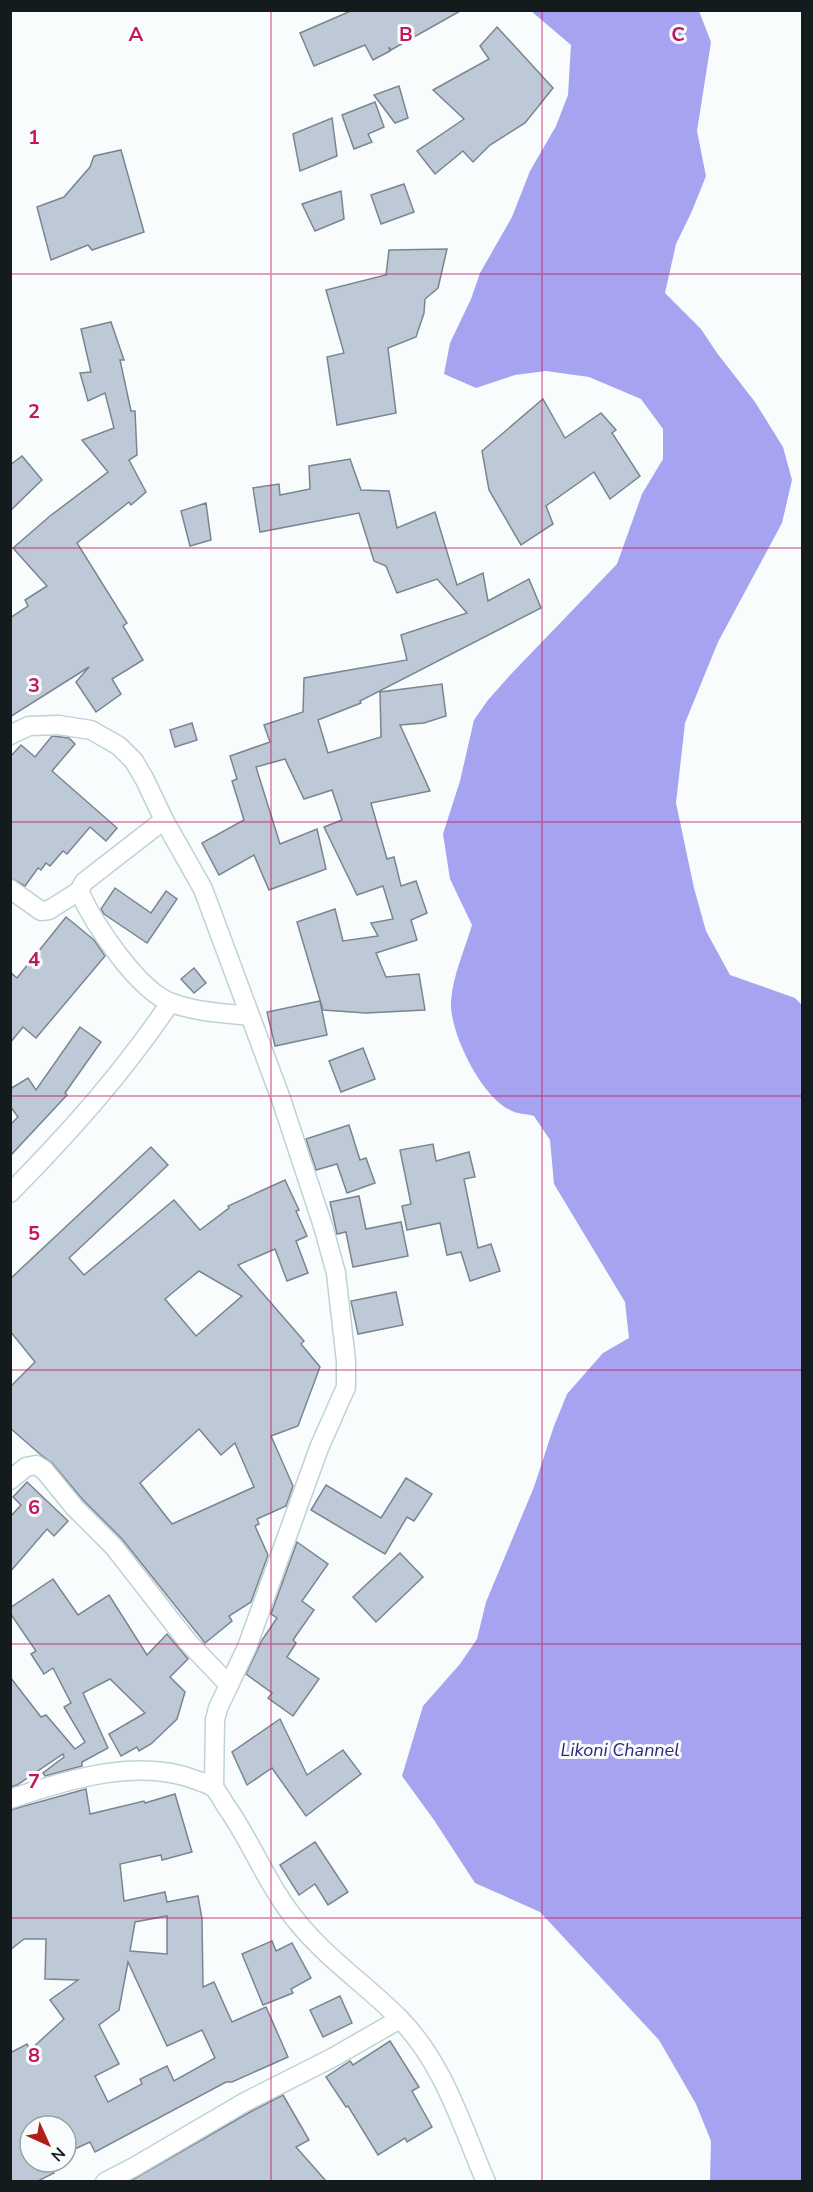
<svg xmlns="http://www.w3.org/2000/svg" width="813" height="2192" font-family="'Nunito Sans',sans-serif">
<rect width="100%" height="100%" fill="#f8fcfd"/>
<!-- water -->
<path fill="#a6a3f0" d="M531 11H699L711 42 697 131 706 176 692 211 676 244 665 293 701 329 717 353 755 402 783 447 792 480 782 523 718 642 685 723 676 803 694 888 706 931 730 975 795 998 802 1005V2181H710L711 2141 696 2104 659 2040 540 1912 475 1883 434 1820 402 1776 423 1706 460 1664 477 1639 486 1602 534 1487 554 1426 567 1394 603 1353 629 1338 625 1302 554 1184 550 1140 534 1116C527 1114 518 1114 512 1111 482 1099 449 1032 451 1001 453 975 465 949 472 925L450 879 443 834 460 781 474 720 488 700 513 672 617 564 642 494 663 459V429L641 399 589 377 546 371 515 375 476 388 444 374 450 343 471 299 480 273 512 217 530 171 556 126 568 95 571 45Z"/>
<!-- building -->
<g fill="#bdc9d6" stroke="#7a8591" stroke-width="1.5" fill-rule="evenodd">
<path d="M353 10H462L391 50 389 47 390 51 373 60 365 45 314 66 300 33Z"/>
<path d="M497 27 553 88 525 123 490 145 473 162 463 151 435 174 417 151 464 119 433 90 489 59 480 46Z"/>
<path d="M399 86 408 118 395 123 374 95Z"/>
<path d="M375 102 384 127 368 134 372 142 354 149 342 115Z"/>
<path d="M332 118 337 156 300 171 293 134Z"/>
<path d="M121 150 144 232 92 250 88 245 51 260 37 207 64 197 90 167 94 156Z"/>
<path d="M404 184 414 212 381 224 371 195Z"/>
<path d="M341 191 344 219 315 231 302 204Z"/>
<path d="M447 249 438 288 425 299 424 313 416 337 388 348 396 413 337 425 327 357 344 353 326 290 386 275 389 250Z"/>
<path d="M111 322 124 360H120L131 411H135L137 455 129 460 146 492 131 505 129 502 77 543 127 623 123 626 143 660 112 679 121 694 96 712 76 682 89 667 10 717V618L28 606 25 600 47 586 13 548 50 516 108 472 82 440 114 428 105 393 88 401 80 373 91 372 81 329Z"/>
<path d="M543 399 565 438 601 413 616 430 612 433 640 476 610 499 594 472 546 506 553 524 521 545 489 490 482 451Z"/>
<path d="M22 456 42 480 10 511V465Z"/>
<path d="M350 459 361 490 389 491 397 528 435 512 457 585 483 573 488 601 529 579 541 608 360 701 361 703 318 720 328 753 381 737 380 692 442 684 446 716 424 723 400 725 430 791 371 803 387 859 394 857 401 886 416 881 427 913 411 920 417 940 376 953 386 977 419 974 425 1010 366 1013 323 1010 297 922 335 909 343 941 378 936 371 923 393 919 383 886 357 895 324 827 342 820 332 790 304 799 285 759 256 767 280 844 317 829 326 869 269 890 254 855 219 875 202 843 244 820 232 781 237 779 230 756 270 742 264 725 303 712 304 678 407 660 401 635 467 613 437 579 397 593 386 566 374 561 359 513 260 532 253 488 279 484 280 495 310 489 309 466Z"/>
<path d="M206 503 211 540 190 546 181 511Z"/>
<path d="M192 723 197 740 175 747 170 730Z"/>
<path d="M52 736 69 738 75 744 52 771 117 828 106 841 90 827 67 854 63 851 50 866 46 863 41 870 38 868 25 886 10 878V757L21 745 35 757Z"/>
<path d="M115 888 151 913 166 891 177 899 147 943 104 914 101 909Z"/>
<path d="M66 917 94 940 105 956 36 1038 23 1027 10 1043V972L17 978Z"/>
<path d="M194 968 206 983 194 993 181 979Z"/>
<path d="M320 1001 327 1035 275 1046 267 1012Z"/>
<path d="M80 1027 101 1042 65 1093 67 1095 10 1156V1125L18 1117 10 1106V1089L28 1078 36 1090Z"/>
<path d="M363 1048 375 1079 341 1092 329 1061Z"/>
<path d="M349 1125 360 1160 366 1158 375 1183 347 1193 337 1164 316 1170 306 1139Z"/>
<path d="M433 1144 436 1161 469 1152 475 1177 464 1179 478 1248 491 1244 500 1271 470 1281 461 1252 447 1255 440 1223 407 1230 402 1206 411 1204 400 1150Z"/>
<path d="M151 1147 168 1165 69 1258 84 1275 174 1200 200 1230 229 1208 228 1206 285 1180 299 1210 296 1211 307 1236 296 1241 308 1273 287 1281 275 1249 238 1265 304 1341 301 1344 320 1367 298 1426 271 1436 293 1486 286 1506 257 1519 259 1524 255 1526 268 1555 251 1602 229 1616 232 1621 205 1643 122 1539 83 1500 52 1463 41 1455 10 1428V1387L35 1362 10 1331V1279ZM199 1271 242 1296 196 1336 165 1299ZM199 1429 221 1455 235 1443 254 1487 172 1524 140 1483Z"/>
<path d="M359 1196 366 1229 401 1222 408 1256 353 1267 346 1232 337 1234 330 1202Z"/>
<path d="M396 1292 403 1325 358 1334 351 1301Z"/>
<path d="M406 1478 432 1494 414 1521 407 1517 385 1554 311 1510 326 1485 381 1518Z"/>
<path d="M27 1482 68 1521 54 1536 47 1529 10 1572V1517L21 1505 13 1497Z"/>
<path d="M297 1542 328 1564 302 1601 314 1610 293 1640 296 1643 287 1657 319 1679 293 1716 268 1698 272 1693 246 1674 262 1640 277 1618 271 1614Z"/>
<path d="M400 1553 423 1577 376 1622 353 1597Z"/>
<path d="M53 1579 78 1615 109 1595 147 1655 167 1634 188 1659 170 1677 185 1692 177 1719 151 1744 139 1751 137 1747 121 1756 109 1734 145 1713 110 1679 83 1693 108 1748 82 1762V1766L45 1776 43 1773 64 1757 63 1754 17 1785 10 1787V1677L41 1717 46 1715 75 1749 85 1742 64 1707 71 1703 53 1668 44 1674 31 1654 36 1651 10 1613V1608Z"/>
<path d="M280 1719 307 1775 343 1750 361 1774 306 1816 272 1768 247 1785 232 1752Z"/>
<path d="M86 1789 90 1814 144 1801 145 1803 175 1794 192 1852 162 1860 161 1855 120 1864 124 1901 165 1892 167 1902 198 1896 202 1919 203 1987 214 1982 232 2022 266 2007 288 2057 232 2082H226L95 2152 90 2142 66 2153V2126H30V2162H48L54 2173 38 2181H10V2053L27 2044 30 2050 64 2019 50 2000 78 1980 45 1979 46 1939H24L10 1950V1810ZM167 1916V1954L130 1951 135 1922ZM128 1962 167 2046 202 2030 215 2058 174 2081 167 2066 140 2079 142 2084 108 2102 95 2076 119 2064 99 2025 119 2010Z"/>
<path d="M315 1842 348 1892 328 1905 315 1884 299 1895 280 1865Z"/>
<path d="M272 1941 276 1951 292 1943 311 1978 291 1989 293 1993 263 2005 242 1954Z"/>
<path d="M340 1996 352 2023 323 2037 310 2010Z"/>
<path d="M390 2041 419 2087 412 2091 432 2127 407 2142 405 2138 378 2155 348 2106 346 2107 326 2077 350 2061 353 2065Z"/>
<path d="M283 2095 309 2140 296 2147 326 2181H130L250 2112Z"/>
</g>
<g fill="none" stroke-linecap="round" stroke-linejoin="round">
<!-- minor casing -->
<g stroke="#bed2d7" stroke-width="21">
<g id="minor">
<path d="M10 735 29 726 59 725 91 730 119 746 134 761 145 780 164 820 203 889 281 1099 323 1226 336 1273 346 1361V1387L319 1448 247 1647 229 1685"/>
<path d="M164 820 84 882 79 891C94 924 138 991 172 1003 196 1012 224 1013 250 1016"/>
<path d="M10 889 41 911 49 910 79 891"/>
<path d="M10 1193C70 1132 122 1074 170 1003"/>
<path d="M10 1480 26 1467 36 1465 44 1470 75 1508 114 1547 188 1642 229 1685 218 1708 215 1720 214 1787"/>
<path d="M10 1799C66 1780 139 1757 196 1780 201 1782 209 1784 213 1787 218 1791 222 1800 226 1806 249 1838 263 1875 286 1907 319 1954 360 1979 399 2018 443 2062 462 2126 486 2182"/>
<path d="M105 2182 134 2167 245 2102 332 2058 400 2019"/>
</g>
</g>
<!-- minor -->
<use href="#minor" stroke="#fff" stroke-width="18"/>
</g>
<!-- grid -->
<path fill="none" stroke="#c2185b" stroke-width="1.5" stroke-opacity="0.55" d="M271 10V2182M542 10V2182M10 274H802M10 548H802M10 822H802M10 1096H802M10 1370H802M10 1644H802M10 1918H802"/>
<g text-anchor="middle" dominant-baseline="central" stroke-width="6" stroke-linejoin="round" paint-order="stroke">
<!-- water labels -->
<g font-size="18" font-style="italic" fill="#34237a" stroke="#f8fcfd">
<text x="620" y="1750">Likoni Channel</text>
</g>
</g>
<g font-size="20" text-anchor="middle" font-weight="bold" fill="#c2185b" stroke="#f8fcfd" stroke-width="6" stroke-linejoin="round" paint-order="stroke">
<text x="136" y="41">A</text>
<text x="406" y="41">B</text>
<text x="678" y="41">C</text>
<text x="34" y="144">1</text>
<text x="34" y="418">2</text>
<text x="34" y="692">3</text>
<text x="34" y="966">4</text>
<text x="34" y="1240">5</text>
<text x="34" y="1514">6</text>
<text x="34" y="1788">7</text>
<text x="34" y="2062">8</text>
</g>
<!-- border -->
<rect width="813" height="2192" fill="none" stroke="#141b1d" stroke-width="24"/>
<!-- north arrow -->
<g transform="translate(48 2144) rotate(135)"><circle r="28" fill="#f8fcfd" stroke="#9da2a3" stroke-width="1.5"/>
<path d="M0-4.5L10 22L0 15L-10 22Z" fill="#b02017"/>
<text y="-9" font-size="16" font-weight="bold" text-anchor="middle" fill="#141b1d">N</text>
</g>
</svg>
